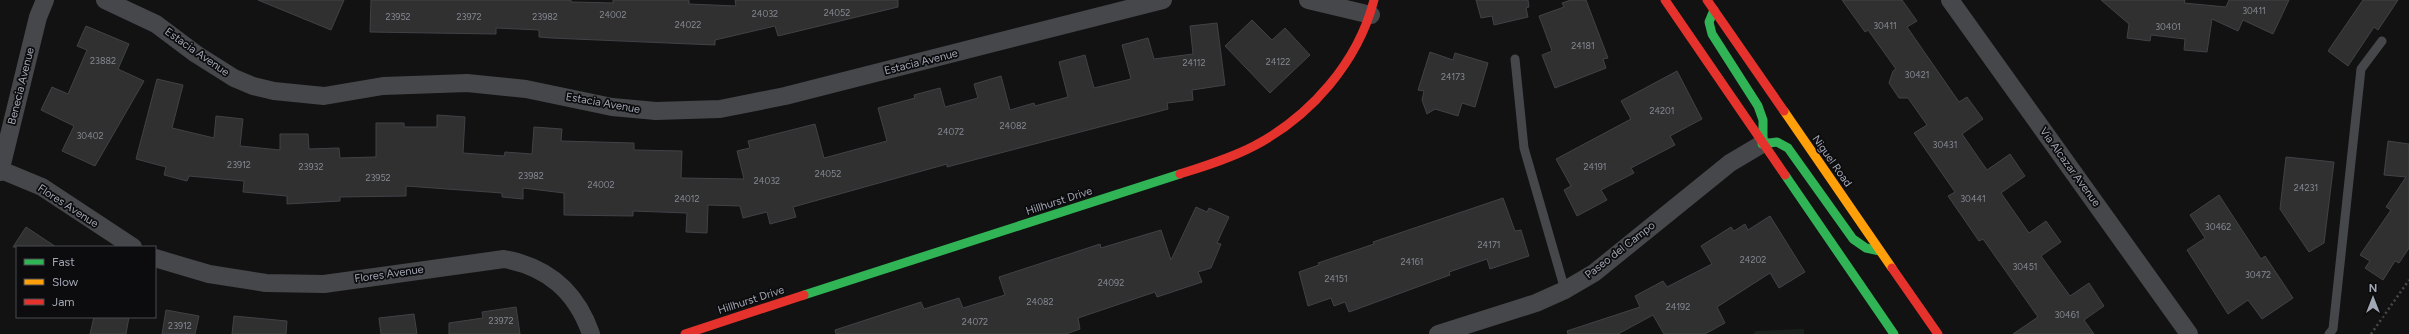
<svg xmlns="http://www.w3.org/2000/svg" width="2409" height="334" font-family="Figtree,sans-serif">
<rect width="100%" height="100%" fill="#121212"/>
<!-- green -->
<path fill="#1a211c" d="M1804 329V334H1753L1756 331Z"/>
<!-- building -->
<g fill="#303031" stroke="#404246">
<path d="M258 0H344L331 30Z"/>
<path d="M371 0H571V2L613 3V0H689V4L736 6 735 0H898V7L778 36 775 26 715 40V45L551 38 539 37V30L496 28V34L370 32Z"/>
<path d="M1476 0H1528L1529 7 1526 8 1528 17 1494 25 1492 16 1481 18Z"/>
<path d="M1571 0H1586L1608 58 1603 59 1606 68 1555 88 1542 55 1552 51 1539 16 1564 7 1562 3Z"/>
<path d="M1842 0H1902L1917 21 1907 27 1959 102 1967 97 1983 119 1962 134 1987 170 2010 154 2025 176 2001 193 2029 233 2046 221 2061 242 2041 256 2070 296 2089 283 2104 306 2084 320 2094 334H2013L2038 317 1983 239 1979 241 1948 196 1955 192 1914 133 1927 125 1908 98H1899L1889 83 1893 71 1896 69 1868 30 1865 32Z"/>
<path d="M2101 0H2185L2184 3 2226 7 2229 0H2289L2273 34 2243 20 2238 31 2212 19 2207 52 2184 50 2185 39 2151 35 2150 41 2127 38 2129 24Z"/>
<path d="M2363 0H2398L2378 30 2374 27 2348 66 2328 51Z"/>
<path d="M1252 20 1272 40 1285 28 1310 55 1270 93 1225 46Z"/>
<path d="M1217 23 1225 85 1192 90 1193 100 1167 103 1168 109 947 167V164L793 207 796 217 770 224 767 212 743 218 740 206 708 205 707 233 686 232 687 213 633 211V216L564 215V193L523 188V199L502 197V193L406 186V196L340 197V201L287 204V196L243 192 244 181 189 176 187 181 164 175 166 167 136 159 157 79 183 85 172 128 214 138 216 116 243 119 240 146 280 150V134H308L309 149 339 148 340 158 376 157V123H404V127H437V115L465 117 463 153 504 156 505 152 532 154 534 127 562 129 561 141 634 143V150L682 151 681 178 744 179 737 151 750 148 748 141 815 124 824 158 887 141 878 108 915 98 914 95 940 88 945 107 978 98 974 84 1001 76 1010 110 1034 103 1035 106 1068 97 1059 62 1085 55 1094 88 1131 79 1122 45 1148 38 1154 59 1193 54 1190 26Z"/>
<path d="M86 26 129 44 118 69 144 81 95 166 62 151 74 126 41 110 52 87 68 94 87 50 77 46Z"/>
<path d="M1430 52 1453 60 1455 53 1488 63 1475 107 1462 103 1458 116 1435 109 1427 114 1422 100 1424 91 1418 90Z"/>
<path d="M1677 71 1702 119 1670 136 1675 145 1631 168 1634 173 1601 190 1607 200 1577 216 1564 190 1571 186 1556 159 1631 119 1621 101Z"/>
<path d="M2388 141 2409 144V248L2399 263 2395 261 2383 280 2365 268 2370 261 2360 255 2391 210 2386 207 2406 177 2384 175Z"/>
<path d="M2286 157 2334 162 2324 243 2309 252 2280 209Z"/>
<path d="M2219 195 2261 259 2265 256 2293 298 2262 319 2248 300 2228 314 2187 250 2205 238 2190 215Z"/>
<path d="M1503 198 1515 231 1521 230 1529 256 1490 269 1487 259 1449 272 1450 275 1349 312 1345 302 1334 306 1331 298 1308 306 1299 272 1319 265 1318 263 1374 244 1373 242Z"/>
<path d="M1196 207 1207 212 1209 208 1229 217 1217 243 1221 244 1211 268 1198 272 1202 282 1157 297 1155 292 1078 318 1080 329 1066 334H836L835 330 921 302 924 309 959 298 963 308 1005 295 999 277 1100 244 1101 248 1161 230 1171 260Z"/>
<path d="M1770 216 1805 272 1779 288 1770 273 1717 307 1725 323 1705 334H1664L1653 315 1618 334H1568L1567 331 1640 307 1635 296 1663 281 1667 287 1712 264 1701 246 1731 227 1734 231 1745 224 1748 230Z"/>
<path d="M26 227 56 247H13Z"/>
<path d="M516 307 520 334H449V323L483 318 482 312Z"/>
<path d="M166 310 199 316 195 334H162Z"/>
<path d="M414 314 417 334H381L379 318Z"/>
<path d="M234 316 287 321 286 334H232Z"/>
<path d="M94 317H129L126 334H90Z"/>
</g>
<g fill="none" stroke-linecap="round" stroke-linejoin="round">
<!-- path -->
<path stroke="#48494d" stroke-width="2.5" stroke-dasharray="2 3" stroke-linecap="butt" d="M2371 334 2409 280"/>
<!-- lane -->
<g stroke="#46474b" stroke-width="9">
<path d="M1515 59 1524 148 1565 290"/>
<path d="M2329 334 2333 329 2361 69 2382 41"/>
</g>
<!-- street -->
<g stroke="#46474b" stroke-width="18">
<path d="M105 0 156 24 196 54 234 78 253 86 274 91 324 96 383 86 467 83 526 89 612 107 656 111 720 109 785 96 1163 0"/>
<path d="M1308 0 1371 15"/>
<path d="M1950 0 2189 334"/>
<path d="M1 170 42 187 133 247"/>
<path d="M0 172 38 17 45 0"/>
<path d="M155 258 209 274 266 283 324 284 504 259C548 267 576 291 591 334"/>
<path d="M1438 334 1536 303 1565 290 1594 273 1730 163 1762 144"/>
</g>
<!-- fast -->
<g stroke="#30b455" stroke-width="9">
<path d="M1714 10 1709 22 1712 34 1758 106 1763 120V143"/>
<path d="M1762 144 1777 142 1788 148 1853 239 1866 248 1880 251"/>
<path d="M1785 175 1894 334"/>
<path d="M804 295 1180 174"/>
</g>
<!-- slow -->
<path stroke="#ff9f0a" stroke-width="9" d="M1784 111 1892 268"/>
<!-- jam -->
<g stroke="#e5322d" stroke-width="9">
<path d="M1665 0 1785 175"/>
<path d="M1707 0 1784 111"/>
<path d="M1180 174C1205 166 1231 158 1254 146 1311 116 1358 62 1374 0"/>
<path d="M1892 268 1938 334"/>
<path d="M685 334 804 295"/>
</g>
</g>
<g text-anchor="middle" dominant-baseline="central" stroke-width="3.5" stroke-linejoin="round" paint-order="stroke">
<!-- number labels -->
<g font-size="9" fill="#868993">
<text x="2254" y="10">30411</text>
<text x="837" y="12">24052</text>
<text x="765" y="13">24032</text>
<text x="613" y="14">24002</text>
<text x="398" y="16">23952</text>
<text x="469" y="16">23972</text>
<text x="545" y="16">23982</text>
<text x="688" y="24">24022</text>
<text x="1885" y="25">30411</text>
<text x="2168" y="26">30401</text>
<text x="1583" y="45">24181</text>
<text x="103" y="60">23882</text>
<text x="1278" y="61">24122</text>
<text x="1194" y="62">24112</text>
<text x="1917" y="74">30421</text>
<text x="1453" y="76">24173</text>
<text x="1662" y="110">24201</text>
<text x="1013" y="125">24082</text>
<text x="951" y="131">24072</text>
<text x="90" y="135">30402</text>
<text x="1945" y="144">30431</text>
<text x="239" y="164">23912</text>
<text x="311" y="166">23932</text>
<text x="1595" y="166">24191</text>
<text x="828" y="173">24052</text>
<text x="531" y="175">23982</text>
<text x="378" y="177">23952</text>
<text x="767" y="180">24032</text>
<text x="601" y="184">24002</text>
<text x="2306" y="187">24231</text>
<text x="687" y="198">24012</text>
<text x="1973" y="198">30441</text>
<text x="2218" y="226">30462</text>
<text x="1489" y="244">24171</text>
<text x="1753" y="259">24202</text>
<text x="1412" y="261">24161</text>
<text x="2025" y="266">30451</text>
<text x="2258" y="274">30472</text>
<text x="1336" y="278">24151</text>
<text x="1111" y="282">24092</text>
<text x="1040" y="301">24082</text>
<text x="1678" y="306">24192</text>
<text x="2067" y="314">30461</text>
<text x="501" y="320">23972</text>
<text x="975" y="321">24072</text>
<text x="180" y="325">23912</text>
</g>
<!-- street labels -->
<g font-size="11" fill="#a2a7b4" stroke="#0c0c0e">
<text transform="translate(197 52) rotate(35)">Estacia Avenue</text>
<text transform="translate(921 62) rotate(-14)">Estacia Avenue</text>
<text transform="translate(21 86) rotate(-76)">Benecia Avenue</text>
<text transform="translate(603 103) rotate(10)">Estacia Avenue</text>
<text transform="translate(1832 161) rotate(55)">Niguel Road</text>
<text transform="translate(2070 167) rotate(54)">Via Alcazar Avenue</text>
<text transform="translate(1059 201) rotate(-18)">Hillhurst Drive</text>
<text transform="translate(68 206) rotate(33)">Flores Avenue</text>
<text transform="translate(1620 250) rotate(-38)">Paseo del Campo</text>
<text transform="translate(389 274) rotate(-8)">Flores Avenue</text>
<text transform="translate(751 300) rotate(-18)">Hillhurst Drive</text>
</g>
</g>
<!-- legend -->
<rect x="16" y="246" width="140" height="72" fill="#0c0c0e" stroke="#484a50"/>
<rect x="24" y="259" width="20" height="6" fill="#30b455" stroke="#484a50"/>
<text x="52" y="266" font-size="12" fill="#a2a7b4">Fast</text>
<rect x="24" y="279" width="20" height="6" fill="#ff9f0a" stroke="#484a50"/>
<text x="52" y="286" font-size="12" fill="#a2a7b4">Slow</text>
<rect x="24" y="299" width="20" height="6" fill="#e5322d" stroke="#484a50"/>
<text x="52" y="306" font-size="12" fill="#a2a7b4">Jam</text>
<!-- north arrow -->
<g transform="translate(2373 298)" stroke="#0c0c0e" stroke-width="3" paint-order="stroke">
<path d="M0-3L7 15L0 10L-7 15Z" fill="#a2a7b4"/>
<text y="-6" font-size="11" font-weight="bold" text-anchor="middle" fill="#a2a7b4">N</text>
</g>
</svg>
